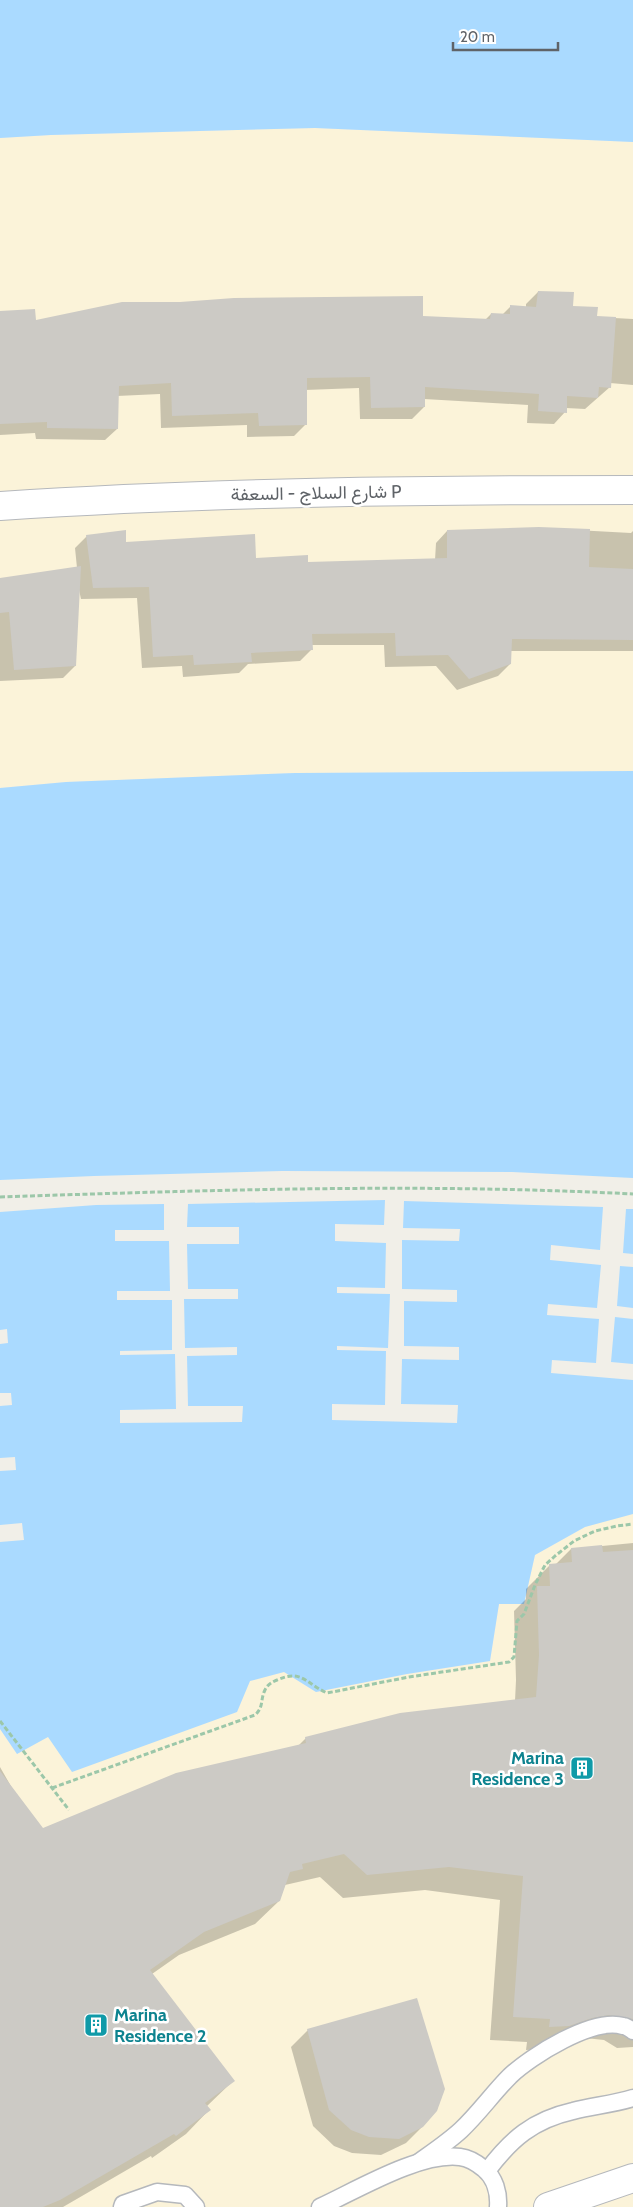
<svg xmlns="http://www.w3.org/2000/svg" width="633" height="2207" font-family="Cabin,Vazirmatn,sans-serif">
<rect width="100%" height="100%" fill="#f1efe8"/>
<!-- sand -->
<g fill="#fbf3d9">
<path d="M315 128 633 142V771L295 773 66 782 0 788V138L51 135Z"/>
<path d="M630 1514H633V2207H0V1729L17 1754 47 1737H164L237 1712 250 1681 284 1672 316 1692 407 1674 490 1661 499 1604H524L535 1555 585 1527Z"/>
</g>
<!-- water -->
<g fill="#aadaff">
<path d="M0 0H633V142L315 128 51 135 0 138Z"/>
<path d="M633 771V1514L585 1527 535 1555 524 1604H499L490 1661 407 1674 316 1692 284 1672 250 1681 237 1712 72 1772 48 1737 17 1754 0 1729V788L66 782 295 773Z"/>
</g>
<!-- pier -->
<g fill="#f1efe8">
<path d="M282 1171 512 1172 633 1178V1209H626L623 1253 633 1254V1267L620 1266 617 1306 633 1308V1319L615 1317 611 1362 633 1364V1380L551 1373 552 1360 596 1363 599 1319 547 1315 548 1304 597 1308 601 1265 550 1260 551 1245 600 1250 603 1207 404 1201 403 1228 460 1229 459 1241 402 1240V1289L457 1290V1302L404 1301V1346L459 1347V1360L402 1359 401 1404 458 1405 457 1423 332 1420V1404L385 1405 386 1351 337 1350V1346L388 1348 390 1294 337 1293V1287L385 1288 386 1243 335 1241V1224L384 1225 385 1200 188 1204 187 1227H239V1244H187L188 1289H238V1299H184L185 1348 237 1347V1355L187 1356 188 1406H243L242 1422 120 1423V1410L176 1409 175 1354 120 1355V1351L172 1350V1300H117V1291H170L169 1241H115V1230H164V1204L96 1205 0 1212V1180L94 1176Z"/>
<path d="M7 1329 8 1343 0 1344V1330Z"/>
<path d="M0 1393H11L12 1405 0 1406Z"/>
<path d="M15 1457 16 1470 0 1471V1458Z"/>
<path d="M22 1523 24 1540 0 1542V1525Z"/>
</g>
<!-- shadow -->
<g fill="#0003">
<path d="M538 292 596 317 633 319V385L610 383V387L585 409 566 408 565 412 554 424 527 423 528 405 424 399V407L412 419H360L359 388 305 390 306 424 294 436 247 437V425L161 428 160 394 117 396V429L105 440 36 439 35 433 0 435V312L35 322 422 317 485 320 491 314 502 315 510 307 526 308V304Z"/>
<path d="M539 528 631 533 633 531V651H510V664L498 676 457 690 436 666 385 667 384 645H312V649L300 661 248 664 239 673 183 677 182 666 142 668 137 598 81 599 79 590 75 666 63 678 0 681V579L77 568 75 548 87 536 125 543 255 560 307 564 435 560 436 543 447 531Z"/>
<path d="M633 1543V2047L617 2048 604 2040 585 2038 545 2049 526 2050 527 2042 490 2040 500 1900 425 1890 343 1898 320 1877 285 1885 279 1901 255 1924 179 1955 152 1974 233 2081 206 2107 209 2110 186 2134 152 2158 151 2156 63 2207H0V1767L12 1788 42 1829 298 1746 306 1738 515 1701 516 1680 514 1611 526 1599V1589L550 1565 556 1564 571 1549Z"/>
<path d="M308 2030 423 2126 406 2143 381 2155 352 2153 334 2146 313 2126 291 2047Z"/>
</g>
<!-- building -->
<g fill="#cccac5">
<path d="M538 291 574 292 573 306 598 307 597 316 616 317 611 388 599 387 598 398 567 396V413L538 411 539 394 425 387V407L371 408 370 377 307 378V425L259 426 258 413 172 416 171 383 119 386 118 429 47 428V422L0 424V311L35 309 36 320 122 302H180L234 298 423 296V316L490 319 491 313 510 314V305L536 307Z"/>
<path d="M539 527 590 529 589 567 633 569V640L512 639 511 664 469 679 448 655 396 656 395 633 312 634 313 650 251 653 252 662 194 665 193 655 153 657 149 587 93 588 86 535 126 530V542L255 534 256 558 308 555V562L447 558V530Z"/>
<path d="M81 566 76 666 14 670 9 612 0 613V578Z"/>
<path d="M602 1545 603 1552 633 1550V2019L609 2015 592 2018 569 2026 549 2027 550 2019 513 2017 523 1876 449 1867 367 1875 344 1854 302 1864 303 1869 290 1872 280 1901 204 1932 150 1970 235 2081 205 2103 211 2110 176 2136 174 2134 60 2200 43 2207H0V1771L43 1828 176 1773 306 1743 305 1737 400 1713 536 1697 539 1655 537 1586H550L549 1564 572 1562 571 1548Z"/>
<path d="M417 1998 445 2089 437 2111 423 2127 399 2139 369 2137 351 2130 329 2110 307 2029Z"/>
</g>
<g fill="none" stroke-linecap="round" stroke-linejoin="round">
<!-- service casing -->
<g stroke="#b5b8bc" stroke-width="19">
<g id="service">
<path d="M419 2162C433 2152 448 2142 461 2130 479 2113 493 2093 510 2076 531 2056 593 2017 623 2026 626 2026 630 2029 633 2031"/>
<path d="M487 2171C511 2139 533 2120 573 2111 593 2106 613 2104 633 2098"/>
<path d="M122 2207 123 2204 157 2192 185 2195 196 2207"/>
<path d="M320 2207C357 2190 420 2152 460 2157 469 2158 477 2163 484 2169 495 2178 499 2193 498 2207"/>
</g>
</g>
<!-- minor casing -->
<g stroke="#b5b8bc" stroke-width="30">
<path id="minor" d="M0 506C211 492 422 490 633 490"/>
</g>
<!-- tertiary casing -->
<g stroke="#b5b8bc" stroke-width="30">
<path id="tertiary" d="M548 2207 633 2178"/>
</g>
<!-- path -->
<g stroke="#9cc7a9" stroke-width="3" stroke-dasharray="5 2.5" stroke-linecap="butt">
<path d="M0 1197C211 1190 422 1183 633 1194"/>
<path d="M0 1721 69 1810"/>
<path d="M52 1788 255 1715C264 1707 260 1700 265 1690 267 1685 272 1682 277 1680 302 1669 305 1683 327 1693L409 1677 509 1662 514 1657 517 1621 524 1614 535 1585 545 1565 555 1556 574 1541 595 1531 617 1526 633 1524"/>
</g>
<!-- service -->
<use href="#service" stroke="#fff" stroke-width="16"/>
<!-- minor -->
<use href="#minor" stroke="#fff" stroke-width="28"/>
<!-- tertiary -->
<use href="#tertiary" stroke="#fff" stroke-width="28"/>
</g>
<!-- icons -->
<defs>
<g id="building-square" transform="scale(1.25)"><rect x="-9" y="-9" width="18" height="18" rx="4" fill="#0f9aa8" stroke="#fff"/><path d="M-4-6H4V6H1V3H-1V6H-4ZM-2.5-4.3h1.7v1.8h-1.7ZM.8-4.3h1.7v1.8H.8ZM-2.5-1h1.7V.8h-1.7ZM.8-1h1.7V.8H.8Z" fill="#fff"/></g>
</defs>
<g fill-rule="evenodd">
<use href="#building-square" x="582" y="1768"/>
<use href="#building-square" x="96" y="2025"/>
</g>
<g text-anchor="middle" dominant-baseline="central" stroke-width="5" stroke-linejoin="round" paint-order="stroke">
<!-- street labels -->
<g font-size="18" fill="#5f6368" stroke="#fff">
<text transform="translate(316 493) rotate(-1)">شارع السلاج - السعفة P</text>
</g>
<!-- culture labels -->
<g font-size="18" font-weight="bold" fill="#0d838f" stroke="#fff" text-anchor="end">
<text x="564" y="1758">Marina<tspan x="564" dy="21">Residence 3</tspan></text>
<text x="114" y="2015" text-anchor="start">Marina<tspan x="114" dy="21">Residence 2</tspan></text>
</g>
</g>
<!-- scale -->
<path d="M453 42v8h105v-8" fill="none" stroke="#5f6368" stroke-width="2.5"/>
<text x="460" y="42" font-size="15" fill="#5f6368" stroke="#ffffff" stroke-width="4" paint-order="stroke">20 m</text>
</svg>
